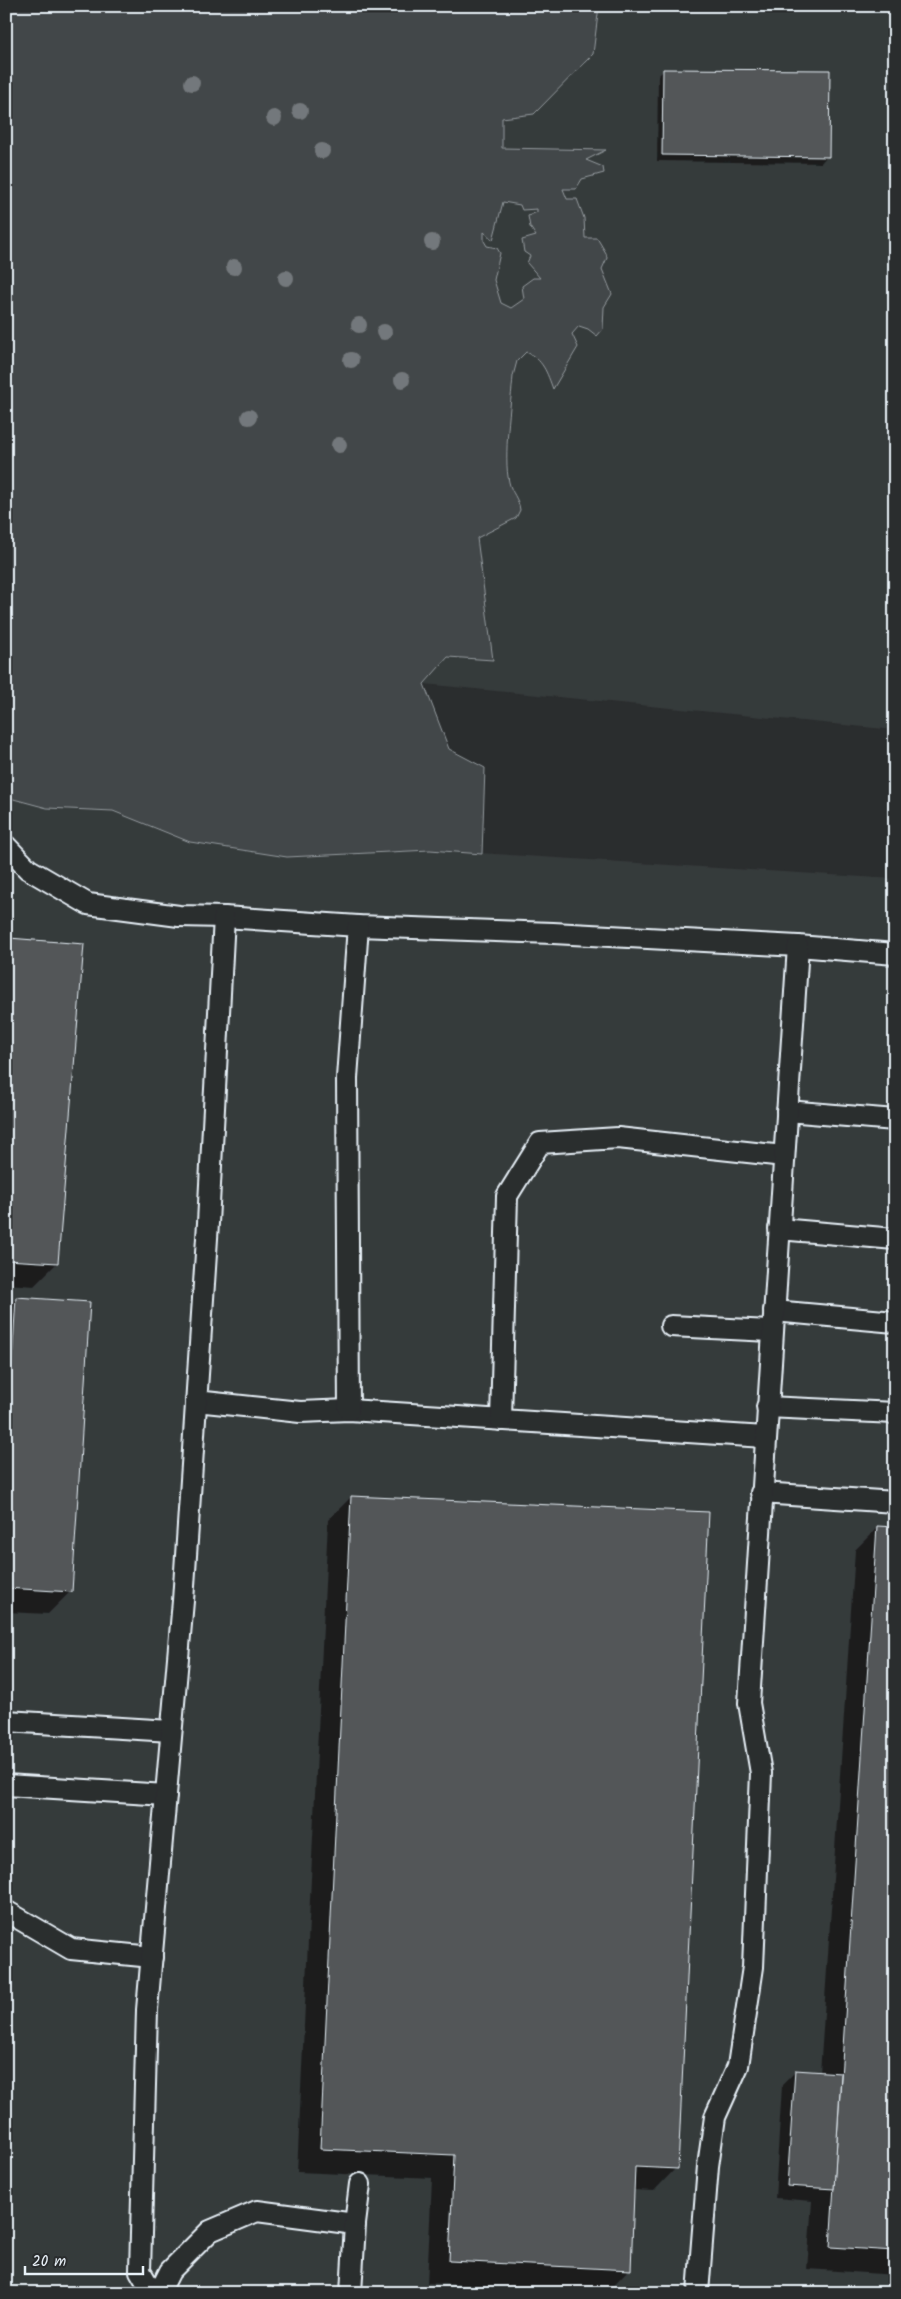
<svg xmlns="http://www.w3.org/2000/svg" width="901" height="2299" font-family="Kalam,sans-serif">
<rect width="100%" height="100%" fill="#2a2d2e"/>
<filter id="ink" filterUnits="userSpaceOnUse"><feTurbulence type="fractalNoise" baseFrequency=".02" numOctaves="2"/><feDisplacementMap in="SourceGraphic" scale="10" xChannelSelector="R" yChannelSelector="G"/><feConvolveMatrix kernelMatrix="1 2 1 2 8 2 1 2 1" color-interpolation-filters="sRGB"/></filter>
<g filter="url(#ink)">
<!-- built -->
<g fill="#363a3b">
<path d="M6 6H895V730L6 643Z"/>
<path d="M6 797 47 808 113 811 190 842 287 857 430 850 895 879V2293H6Z"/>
</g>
<!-- green -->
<path fill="#424648" stroke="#959ca0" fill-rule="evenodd" d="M6 6H599L593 54 534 114 502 118V148L606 150 586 160 603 167 604 173 582 179 576 189H563L567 199H577L584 218 585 238H597L606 253 607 258 602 269 612 294 604 307 603 329 597 336 588 329 579 326 572 334 578 347 553 389C547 373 543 359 526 352L517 361 513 376C511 403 503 457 509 482 511 492 519 499 520 510L516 518 477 538 493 660 448 657 424 684 449 749 485 768 482 854 430 850 287 857 190 842 113 811 47 808 6 797ZM503 202 520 205 522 210 537 209V212L528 216 530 227 536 236 522 240 524 252 530 256 527 263 540 278H533L522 286 524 299 511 308 501 303 494 280 500 253 497 248 487 246 484 241V232L493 240Z"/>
<!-- shadow -->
<g fill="#0007">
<path d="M664 70 827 156 821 163 657 161 658 76Z"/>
<path d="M10 940 57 1263 34 1286 6 1284V943Z"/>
<path d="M17 1298 71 1591 48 1614 6 1612V1309Z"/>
<path d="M351 1497 676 2168 654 2191 633 2190 629 2269 607 2292 427 2283 432 2178 297 2172 328 1520Z"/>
<path d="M878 1527 895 1529V2275L807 2269 812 2201 775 2198 782 2085 795 2072 820 2073 855 1550Z"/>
</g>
<!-- building -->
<g fill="#535759" stroke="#e8f1f8">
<path d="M663 69 830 70 829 157 662 155Z"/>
<path d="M6 872H10L6 932Z"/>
<path d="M9 938 84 944 58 1263 6 1260V978Z"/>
<path d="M16 1297 90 1302 72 1592 6 1588V1460Z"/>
<path d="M351 1496 709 1512 678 2169 635 2167 631 2270 449 2261 454 2155 320 2149Z"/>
<path d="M877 1526 895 1527V2251L830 2247Z"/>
<path d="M795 2070 841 2073 834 2189 787 2186Z"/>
</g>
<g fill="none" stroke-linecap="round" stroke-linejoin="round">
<!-- service casing -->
<g stroke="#e8f1f8" stroke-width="24">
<g id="service">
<path d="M6 846 28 869 88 904 179 916 224 917 358 926 553 933 798 946 895 954"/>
<path d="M787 1111 895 1120"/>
<path d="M779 1229 895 1239"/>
<path d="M774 1311 895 1322"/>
<path d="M671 1326 772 1331"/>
<path d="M196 1401 300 1412 349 1410 765 1437"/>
<path d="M767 1407 895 1413"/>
<path d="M349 1410 347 1078 358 926"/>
<path d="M501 1420 507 1196 540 1143 618 1138 784 1156"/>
<path d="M761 1493 895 1502"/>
<path d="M6 1721 171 1731"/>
<path d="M6 1785 166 1795"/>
<path d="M6 1911 71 1949 152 1957"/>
<path d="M153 2293 140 2271 147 2010 183 1601 208 1223 224 917"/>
<path d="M159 2293 170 2271 210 2231 257 2211 355 2224"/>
<path d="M351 2293 355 2224 360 2184"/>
<path d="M698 2293 708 2166 715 2117 738 2066 753 1967 761 1773 749 1703 798 946"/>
</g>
</g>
<!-- service -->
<use href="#service" stroke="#2a2d2e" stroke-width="20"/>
</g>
<!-- trees -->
<g fill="#73787b">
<circle cx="192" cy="83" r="8"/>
<circle cx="300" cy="111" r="8"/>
<circle cx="274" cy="118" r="8"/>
<circle cx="322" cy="151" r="8"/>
<circle cx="432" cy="242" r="8"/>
<circle cx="234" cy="267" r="8"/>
<circle cx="286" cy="278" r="8"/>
<circle cx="359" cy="325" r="8"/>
<circle cx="384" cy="332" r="8"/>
<circle cx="351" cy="360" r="8"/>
<circle cx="402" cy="380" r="8"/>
<circle cx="249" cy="417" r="8"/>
<circle cx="339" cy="445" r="8"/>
</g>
</g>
<!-- margin -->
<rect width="901" height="2299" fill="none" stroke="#2a2d2e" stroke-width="25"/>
<rect x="12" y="12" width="876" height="2274" fill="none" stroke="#e8f1f8" stroke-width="2" filter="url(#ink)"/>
<!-- scale -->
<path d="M25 2266v8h118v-8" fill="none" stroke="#e8f1f8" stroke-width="2.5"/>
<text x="32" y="2266" font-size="15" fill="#e8f1f8" stroke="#2a2d2e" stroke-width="4" paint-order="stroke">20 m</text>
</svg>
